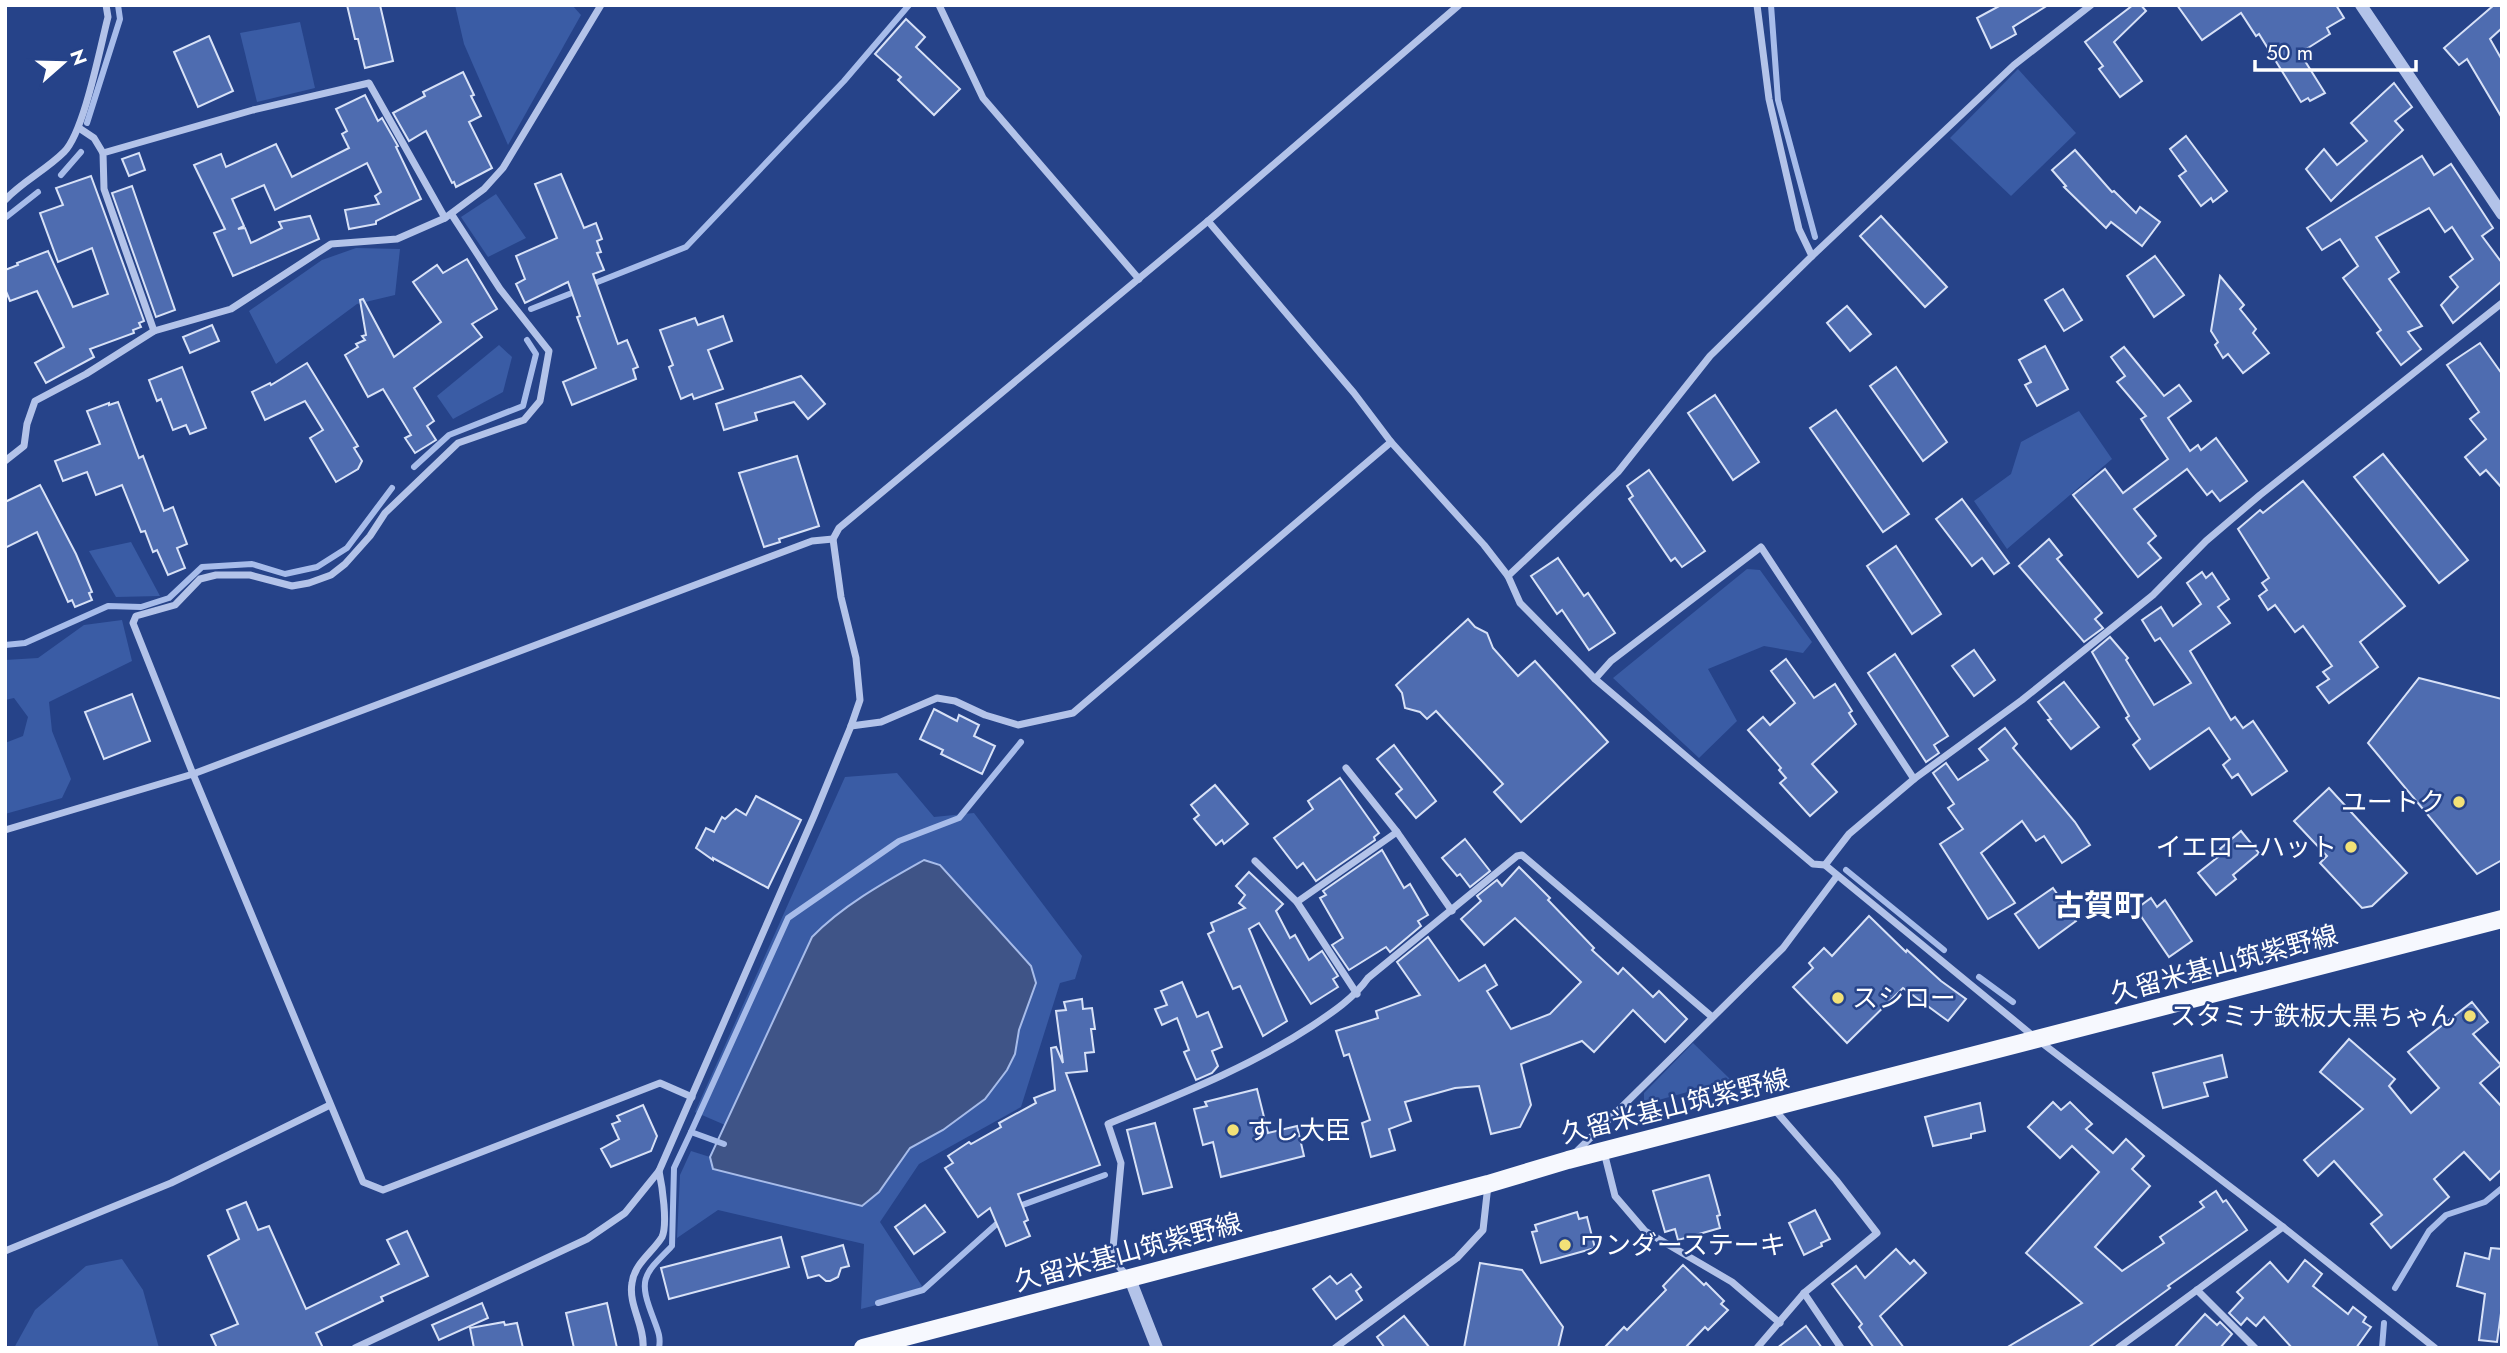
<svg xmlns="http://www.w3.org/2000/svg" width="2507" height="1353" font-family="Jost,'Noto Sans JP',sans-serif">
<rect width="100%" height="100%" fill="#264389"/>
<!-- green -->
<g fill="#3a5ca5">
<path d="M455 5H572L581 15 508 145 464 44Z"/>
<path d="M300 22 315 88 257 102 240 33Z"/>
<path d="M2018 69 2076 133 2011 196 1950 138Z"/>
<path d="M496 194 526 238 488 257 461 217Z"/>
<path d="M356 248 400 249 395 295 357 304 276 364 249 311 322 260Z"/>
<path d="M499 345 512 357 503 392 453 419 437 396Z"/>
<path d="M2079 411 2112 459 2007 549 1974 501 2011 474 2021 442Z"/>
<path d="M131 542 160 596 116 597 89 551Z"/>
<path d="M1747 569 1760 570 1812 642 1803 653 1764 646 1708 669 1737 721 1699 758 1613 678Z"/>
<path d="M122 620 132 661 49 702 52 731 71 779 62 798 5 814V743L23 736 28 717 14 698 5 700V660L38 658 84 625Z"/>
<path d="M897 773 934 817 974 813 1082 956 1075 979 1060 983 1021 1107 919 1164 880 1222 926 1292 861 1309 864 1244 718 1210 677 1238 680 1175 691 1151 710 1157 714 1169 879 1192 910 1148 943 1130 1015 1054 1019 1030 1028 1005 924 860C885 882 843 905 812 937L725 1125 695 1112 845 777Z"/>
<path d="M1693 1043 1731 1080 1644 1104V1093Z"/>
<path d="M122 1259 143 1290 159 1348H14L35 1310 86 1266Z"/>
</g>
<!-- water -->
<path fill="#3f5487" stroke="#a7bcea" stroke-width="2" d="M924 860 940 865 1031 966 1036 983 1019 1030 1015 1054 1007 1070 985 1099 943 1130 910 1148 879 1192 862 1206 713 1169 710 1157 812 937C843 905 885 882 924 860Z"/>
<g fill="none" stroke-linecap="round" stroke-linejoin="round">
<!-- stream -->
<g stroke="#a7bcea" stroke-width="6">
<path d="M1771 5 1778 100 1815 237"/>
<path d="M87 123 120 19 118 5"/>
<path d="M61 175 81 152"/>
<path d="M5 218 38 192"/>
<path d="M590 285 686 247 844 81 909 5"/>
<path d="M531 309 577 291"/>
<path d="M414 467 449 435 523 406 536 354 527 340"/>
<path d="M5 645 25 643 108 606 141 607 169 598 202 567 252 564 285 574 317 567 347 548 392 488"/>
<path d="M1846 870 1944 950"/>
<path d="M1979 977 2013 1002"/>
<path d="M691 1132 788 918 899 841 959 818 1021 742"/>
<path d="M1014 1208 1105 1175"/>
<path d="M2395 1288 2429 1231 2446 1215 2485 1202 2502 1188"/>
<path d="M878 1303 923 1290 1001 1220"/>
<path d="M659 1348C661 1337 658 1331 654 1320 638 1279 642 1276 672 1246L674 1168 691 1132 724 1144"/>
<path d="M2382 1348 2384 1323"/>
</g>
</g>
<!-- building -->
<g fill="#4e6cb0" stroke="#d7e1f7" stroke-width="2">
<path d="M347 5H380L393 61 365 68 358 39H355Z"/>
<path d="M2001 5H2048L2013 27 2016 34 1991 48 1977 18Z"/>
<path d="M2133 5H2141L2146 11 2114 42 2142 81 2120 97 2099 69 2103 66 2085 42Z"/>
<path d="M2177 5H2336L2344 18 2327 28 2330 34 2300 53 2325 93 2310 101 2308 98 2301 102 2259 34 2256 36 2241 13 2202 40Z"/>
<path d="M2494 5H2502V28L2490 39 2502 60V118L2467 59 2459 65 2444 48Z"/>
<path d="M906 19 925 37 916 47 960 89 934 115 898 80 901 77 875 54Z"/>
<path d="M209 36 233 91 198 107 174 52Z"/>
<path d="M463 72 474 95 471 96 481 116 469 122 492 168 456 187 454 182 452 183 426 131 409 141 393 113 425 96 423 92Z"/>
<path d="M2394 83 2412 107 2395 121 2403 130 2331 201 2306 169 2324 149 2337 165 2367 141 2351 123Z"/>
<path d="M365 95 378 121 382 118 398 146 396 147 421 199 376 221V224L349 229 345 210 379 204 375 196 381 192 367 163 275 210 264 185 232 199 244 226 238 229 245 228 251 243 282 228 279 222 310 216 319 239 233 276 214 233 225 229 194 165 221 154 226 167 276 144 292 177 349 148 342 134 347 131 336 109Z"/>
<path d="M2186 136 2227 191 2213 202 2211 198 2201 206 2179 176 2186 171 2170 149Z"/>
<path d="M2075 150 2112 192 2114 191 2136 213 2140 207 2160 222 2142 246 2111 222 2106 228 2064 187 2066 186 2052 170Z"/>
<path d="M139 153 145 170 129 176 122 159Z"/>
<path d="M2422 156 2434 175 2451 164 2493 228 2482 236 2502 263V281L2453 323 2441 305 2458 287 2450 277 2473 259 2452 227 2445 232 2429 208 2376 237 2399 272 2389 279 2422 326 2408 332 2421 349 2401 365 2377 333 2381 330 2343 278 2358 266 2340 239 2322 250 2307 228Z"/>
<path d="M561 174 584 228 596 223 602 239 597 241 601 252 597 253 604 270 593 274 618 344 627 340 638 367 633 369 636 379 572 405 563 382 596 368 577 317 580 316 568 282 525 303 516 284 525 279 516 256 557 238 535 184Z"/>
<path d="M91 176 144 321 139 323 141 327 133 330 134 333 90 349 94 357 46 383 35 363 64 347 37 291 10 301 5 289V270L18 265 17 263 48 251 73 307 108 294 92 248 58 262 40 213 63 205 56 188Z"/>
<path d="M132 186 175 310 156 317 112 193Z"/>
<path d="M1881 216 1947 287 1925 307 1860 236Z"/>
<path d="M2155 256 2184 295 2154 317 2127 276Z"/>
<path d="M467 259 497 309 472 324 482 337 414 388 434 421 427 426 436 440 415 453 405 438 411 435 383 389 368 397 345 355 358 347 356 344 365 340 362 336 366 335 360 300 363 299 394 357 441 322 413 282 437 265 443 273Z"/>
<path d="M2220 276 2244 305 2240 309 2256 329 2253 333 2269 353 2243 373 2228 354 2223 358 2215 345 2218 342 2211 331Z"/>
<path d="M2063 289 2082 320 2064 331 2045 300Z"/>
<path d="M1847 306 1871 334 1850 351 1827 323Z"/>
<path d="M723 316 732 341 708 350 723 389 694 399 692 394 681 399 669 367 673 365 660 330 695 318 698 325Z"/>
<path d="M212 325 219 341 190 353 183 337Z"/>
<path d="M2480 343 2502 374V488L2486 470 2480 475 2465 457 2486 439 2470 419 2479 412 2447 365Z"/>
<path d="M2045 346 2068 389 2037 406 2025 385 2031 382 2019 360Z"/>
<path d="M2124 347 2164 396 2179 385 2191 401 2168 418 2190 451 2198 445 2201 450 2216 438 2247 481 2220 501 2212 491 2207 495 2187 469 2134 509 2156 536 2148 543 2161 558 2138 577 2073 495 2105 469 2123 493 2168 459 2141 419 2146 416 2117 382 2125 376 2111 357Z"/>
<path d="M307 363 358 446 354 448 362 461 358 469 336 482 310 438 323 430 305 401 265 420 252 392 270 383 271 385Z"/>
<path d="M182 367 206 428 190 434 186 425 173 430 161 399 157 401 149 380Z"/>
<path d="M1896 367 1947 442 1923 461 1870 386Z"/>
<path d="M801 376 825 404 808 419 794 402 755 413 757 420 724 430 716 404Z"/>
<path d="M1715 395 1759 462 1733 480 1688 413Z"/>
<path d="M118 402 139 458 143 456 164 511 173 507 187 544 177 548 185 568 168 575 157 550 153 552 145 531 141 532 122 485 96 495 87 472 63 481 55 461 100 444 87 411 109 403V405Z"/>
<path d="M1836 410 1909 514 1883 532 1810 428Z"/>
<path d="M2383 454 2468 560 2439 583 2354 477Z"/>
<path d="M797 456 819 526 779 539 780 542 764 547 739 473Z"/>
<path d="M1649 470 1705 551 1682 567 1675 558 1671 561 1629 499 1633 496 1627 486Z"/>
<path d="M2303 481 2405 606 2360 642 2378 667 2329 703 2317 687 2329 679 2323 672 2332 666 2303 626 2295 632 2275 605 2268 610 2259 596 2267 590 2262 583 2269 578 2238 529 2260 510 2263 513Z"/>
<path d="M40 485 76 554 92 592 89 593 92 600 75 607 72 600 68 602 37 532 5 548V502Z"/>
<path d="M1962 499 2009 563 1994 574 1982 558 1972 566 1936 519Z"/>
<path d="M2049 539 2062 555 2057 559 2102 613 2095 619 2103 628 2084 642 2019 566Z"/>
<path d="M1896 546 1941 614 1912 634 1867 566Z"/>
<path d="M1558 558 1584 596 1588 593 1615 633 1589 650 1562 610 1557 614 1531 576Z"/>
<path d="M2202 572 2206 578 2212 573 2229 599 2218 607 2230 623 2190 651 2231 720 2235 717 2243 728 2253 721 2287 771 2252 795 2238 774 2232 778 2223 765 2230 759 2209 728 2150 769 2133 745 2140 739 2126 718 2129 716 2092 652 2110 637 2128 658 2126 660 2154 705 2191 683 2160 638 2155 641 2142 620 2161 607 2173 626 2201 604 2187 583Z"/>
<path d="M1468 619 1475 627 1487 633 1493 648 1518 676 1535 661 1608 742 1521 822 1494 792 1503 784 1436 711 1427 719 1420 712 1405 708 1402 693 1396 685Z"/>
<path d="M1974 650 1995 680 1974 696 1952 666Z"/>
<path d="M1895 654 1948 736 1934 745 1939 753 1926 762 1868 673Z"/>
<path d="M1786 659 1814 698 1835 684 1852 711 1849 713 1856 724 1812 764 1837 792 1810 816 1780 783 1786 778 1779 770 1781 768 1748 730 1763 717 1770 725 1795 703 1771 671Z"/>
<path d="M2419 678 2502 699V860L2477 874 2368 743Z"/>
<path d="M2064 682 2099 727 2071 749 2048 720 2051 719 2038 702Z"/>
<path d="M132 694 150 741 104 759 85 712Z"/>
<path d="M934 709 957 721 959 715 979 725 974 736 995 746 982 774 941 754 943 750 920 739Z"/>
<path d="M2005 728 2017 744 2013 748 2075 822 2090 845 2062 863 2044 836 2036 841 2022 821 1981 853 2015 903 1988 919 1940 844 1963 829 1948 808 1954 804 1933 773 1946 763 1958 780 1988 760 1979 749Z"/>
<path d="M1394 745 1436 801 1416 818 1396 794 1402 789 1377 759Z"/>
<path d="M1340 778 1379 833 1374 837 1375 840 1316 881 1303 863 1297 868 1274 838 1313 809 1308 801Z"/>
<path d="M1215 785 1248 824 1224 844 1222 840 1216 845 1194 819 1199 815 1191 805Z"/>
<path d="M2329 788 2407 873 2372 906 2362 908 2320 863 2327 856 2294 821Z"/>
<path d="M756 796 801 820 768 888 713 858V860L696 848 706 828 714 832 722 817 725 819 736 809 746 815Z"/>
<path d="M2241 831 2259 853 2233 875 2236 879 2216 895 2198 873 2223 853 2220 849Z"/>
<path d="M1465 839 1490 871 1470 887 1460 874 1457 876 1442 858Z"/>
<path d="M1382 850 1404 888 1410 884 1428 915 1418 921 1421 926 1390 952 1386 947 1349 970 1332 945 1343 938 1320 898 1326 895 1323 891Z"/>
<path d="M1519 867 1550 898 1548 900 1594 948 1592 950 1618 974 1623 968 1653 997 1659 991 1687 1019 1665 1042 1633 1010 1594 1052 1582 1041 1521 1064 1531 1105 1520 1127 1491 1134 1479 1086 1455 1088 1405 1102 1411 1121 1389 1129 1395 1150 1371 1157 1362 1123 1370 1120 1349 1054 1344 1056 1336 1031 1378 1018 1376 1011 1420 995 1397 962 1428 937 1459 981 1485 965 1497 985 1487 991 1511 1029 1550 1014 1581 982 1515 918 1484 945 1461 919 1481 901 1477 896 1497 880 1502 886Z"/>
<path d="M1249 872 1283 904 1276 911 1290 938 1295 935 1309 960 1322 951 1338 976 1333 979 1338 987 1311 1004 1259 923 1249 929 1287 1021 1263 1036 1240 986 1233 989 1208 934 1214 931 1211 923 1245 908 1239 903 1245 895 1236 886Z"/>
<path d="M2053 888 2076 921 2039 948 2015 914Z"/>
<path d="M2151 898 2157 907 2165 900 2192 941 2169 957 2136 909Z"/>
<path d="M1869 916 1906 952 1907 950 1941 981 1966 999 1948 1021 1903 988 1847 1043 1793 987 1813 968 1809 963 1824 948 1832 956Z"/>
<path d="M1182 982 1197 1017 1208 1012 1222 1047 1212 1051 1218 1066 1212 1073 1196 1080 1184 1052 1189 1050 1177 1018 1162 1025 1155 1009 1167 1005 1161 991Z"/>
<path d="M1082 999 1083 1009 1092 1008 1095 1029H1091L1094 1052 1085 1053 1087 1071 1066 1073 1100 1165 1018 1194 1028 1220 1024 1222 1030 1236 1006 1246 990 1208 978 1217 945 1168 953 1163 948 1156 969 1142 971 1144 1001 1127 999 1123 1036 1103 1034 1098 1055 1090 1051 1048 1056 1047 1063 1063 1056 1011 1066 1010 1064 1002Z"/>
<path d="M2472 1002 2488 1022 2473 1034 2501 1065 2480 1083 2502 1107V1169L2490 1180 2464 1152 2434 1179 2449 1197 2391 1248 2371 1224 2382 1215 2334 1161 2318 1176 2304 1160 2363 1109 2320 1072 2349 1039 2395 1079 2389 1086 2411 1113 2439 1088 2408 1052Z"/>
<path d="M2222 1055 2227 1077 2204 1083 2208 1096 2163 1108 2153 1073Z"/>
<path d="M1257 1089 1268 1133 1297 1126 1304 1156 1221 1177 1213 1142 1203 1145 1194 1109 1207 1106 1205 1102Z"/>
<path d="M2053 1102 2061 1110 2070 1102 2092 1124 2086 1129 2113 1153 2126 1139 2144 1156 2132 1169 2150 1186 2095 1247 2122 1271 2164 1243 2160 1237 2204 1207 2200 1202 2216 1191 2223 1202 2226 1200 2247 1230 2168 1286 2170 1288 2088 1348H2006L2082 1303 2026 1253 2099 1172 2072 1146 2060 1158 2028 1127Z"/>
<path d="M1980 1103 1985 1131 1971 1134V1138L1933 1146 1925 1117Z"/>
<path d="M643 1105 657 1136 651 1151 611 1167 601 1149 619 1139 612 1124 620 1121 617 1116Z"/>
<path d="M1155 1123 1172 1187 1143 1194 1127 1130Z"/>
<path d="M1709 1175 1720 1215 1717 1216 1720 1228 1678 1240 1675 1229 1665 1232 1653 1191Z"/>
<path d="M246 1202 258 1230 269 1226 306 1309 399 1264 387 1240 407 1231 428 1276 381 1297 383 1301 316 1333 323 1348H217L211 1335 238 1324 208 1256 239 1239 227 1210Z"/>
<path d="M925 1205 945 1232 914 1254 895 1227Z"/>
<path d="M1815 1210 1830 1239 1821 1243 1822 1246 1804 1255 1789 1223Z"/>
<path d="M1577 1212 1579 1219 1587 1217 1595 1248 1541 1263 1532 1232 1537 1231 1535 1225Z"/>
<path d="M781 1237 789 1267 669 1299 661 1268Z"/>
<path d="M843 1245 849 1266 841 1268 838 1277 830 1281H826L819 1275 808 1278 802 1257Z"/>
<path d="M2491 1248 2502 1249V1306L2497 1342 2479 1340 2485 1294 2457 1286 2465 1253 2489 1259Z"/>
<path d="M1896 1249 1910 1264 1914 1260 1926 1273 1880 1316 1904 1348H1874L1859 1327 1862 1324 1832 1284 1856 1266 1865 1278Z"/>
<path d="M2305 1260 2322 1274 2313 1286 2348 1314 2353 1307 2366 1317 2363 1322 2371 1327 2356 1348H2292L2264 1317 2256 1326 2247 1318 2241 1325 2229 1313 2243 1298 2237 1292 2270 1262 2288 1282Z"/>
<path d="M1480 1263 1522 1270 1563 1327 1558 1348H1464Z"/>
<path d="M1683 1265 1704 1285 1706 1283 1724 1301 1721 1304 1728 1310 1708 1330 1705 1327 1685 1348H1604L1624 1327 1627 1330 1666 1290 1663 1286Z"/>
<path d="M1351 1274 1361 1287 1356 1291 1362 1300 1336 1319 1313 1289 1330 1276 1337 1284Z"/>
<path d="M482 1303 488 1318 439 1340 432 1325Z"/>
<path d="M607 1303 617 1348H574L566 1313Z"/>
<path d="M2205 1314 2217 1325 2220 1322 2232 1334 2220 1348H2174Z"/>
<path d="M1404 1316 1430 1348H1385L1377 1337Z"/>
<path d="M504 1322 505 1325 517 1323 523 1348H474L470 1328Z"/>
<path d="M1806 1326 1822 1348H1777Z"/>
</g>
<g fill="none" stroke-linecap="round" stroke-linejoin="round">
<!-- minor -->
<g stroke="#b3c3e9" stroke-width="7">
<path d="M939 5 983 98 1139 279"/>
<path d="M79 128 94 138 103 153"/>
<path d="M5 200C23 181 46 170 64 152 84 132 100 48 108 17L106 5"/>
<path d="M452 215 500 289 549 351 540 401 524 420 458 443 385 513 370 536 345 564 331 575 309 583 292 586 250 575H216L200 579 175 605 136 616 133 623 193 774 363 1182 383 1190 660 1083 692 1097"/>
<path d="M1208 221 1354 393 1391 442 1484 545 1508 576 1520 603 1595 679 1813 864 1825 865 2038 1040 2283 1227 2435 1348"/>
<path d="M1812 256 2014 65 2091 5"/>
<path d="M154 331 104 189 103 153 253 110 369 83 445 218"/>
<path d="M5 461 24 446 27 424 35 401 86 374 154 331 231 309 331 244 397 239 445 218 484 189 503 168 601 5"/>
<path d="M1508 576 1618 472 1710 356 1812 256 1799 229 1769 99 1757 5"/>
<path d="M1595 679 1611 661 1761 547 1914 779"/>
<path d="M851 726 881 722 937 698 955 701 985 715 1018 725 1073 713 1391 442"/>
<path d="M1346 768 1397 832 1452 911"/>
<path d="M5 830 193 774 812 541 833 539"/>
<path d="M1255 861 1297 902 1357 994"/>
<path d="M1825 865 1849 834 1914 779 2022 700 2153 595 2206 541 2260 495 2502 303"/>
<path d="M1297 902 1397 832"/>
<path d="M1604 1152 1615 1196 1645 1231 1732 1282 1780 1323"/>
<path d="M1573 1155 1783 948 1837 876"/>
<path d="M5 1251 171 1183 330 1105"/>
<path d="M1129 1278 1112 1259 1121 1163 1108 1124C1178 1095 1248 1068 1312 1026 1333 1012 1354 998 1368 978L1517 856 1522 855 1711 1016"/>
<path d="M2197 1290 2255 1348"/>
<path d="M1804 1293 1841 1348"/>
<path d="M355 1348 587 1239 625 1213 659 1171 814 816 851 726 860 700 856 658 841 597 833 539 839 528 1208 221 1459 5"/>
<path d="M643 1348C645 1326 628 1305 632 1283 634 1264 653 1252 662 1237 668 1224 662 1185 659 1171"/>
<path d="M1335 1348 1457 1258 1483 1230 1488 1185"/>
<path d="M1757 1348 1804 1293 1877 1233 1836 1180 1774 1109"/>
<path d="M2118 1348 2283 1227"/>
</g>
<!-- tertiary -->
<g stroke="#b3c3e9" stroke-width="12">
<path d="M2361 5 2502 214"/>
<path d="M1130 1279 1157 1348"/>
</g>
<!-- primary -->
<path stroke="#f6f8fe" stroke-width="18" d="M863 1348 1488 1184 1568 1160 2502 919"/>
</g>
<!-- markers -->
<g fill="#f2e177" stroke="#264389" stroke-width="2.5">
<circle cx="2459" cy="802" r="7"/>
<circle cx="2351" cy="847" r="7"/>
<circle cx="1838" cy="998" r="7"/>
<circle cx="2470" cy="1016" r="7"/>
<circle cx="1233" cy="1130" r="7"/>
<circle cx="1565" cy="1245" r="7"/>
</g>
<g text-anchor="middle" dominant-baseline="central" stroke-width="5" stroke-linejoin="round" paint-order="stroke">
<!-- poi labels -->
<g font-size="26" fill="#fff" stroke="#264389" text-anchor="end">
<text x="2445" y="802">ユートク</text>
<text x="2337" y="847">イエローハット</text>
<text x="1852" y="998" text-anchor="start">スシロー</text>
<text x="2456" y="1016">スタミナ鉄板大黒ちゃん</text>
<text x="1247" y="1130" text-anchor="start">すし大臣</text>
<text x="1579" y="1245" text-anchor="start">ワンダーステーキ</text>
</g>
<!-- street labels -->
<g font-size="26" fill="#fff" stroke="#264389">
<text transform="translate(2224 964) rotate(-15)">久留米基山筑紫野線</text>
<text transform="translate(1675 1106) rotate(-14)">久留米基山筑紫野線</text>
<text transform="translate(1128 1252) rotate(-15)">久留米基山筑紫野線</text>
</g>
<!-- quarter labels -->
<g font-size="30" font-weight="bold" fill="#fff" stroke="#264389">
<text x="2099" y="905">古賀町</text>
</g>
</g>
<!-- border -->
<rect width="2507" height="1353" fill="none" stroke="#ffffff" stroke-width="14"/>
<!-- north arrow -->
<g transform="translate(63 63) rotate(70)" stroke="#264389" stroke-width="5" paint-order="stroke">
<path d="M0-5L12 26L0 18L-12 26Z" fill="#ffffff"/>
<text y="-10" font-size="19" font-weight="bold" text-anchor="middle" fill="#ffffff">N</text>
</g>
<!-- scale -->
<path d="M2255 60v10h161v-10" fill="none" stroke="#ffffff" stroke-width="3.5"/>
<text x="2266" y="60" font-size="21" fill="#ffffff" stroke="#264389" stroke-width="5" paint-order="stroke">50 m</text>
</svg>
